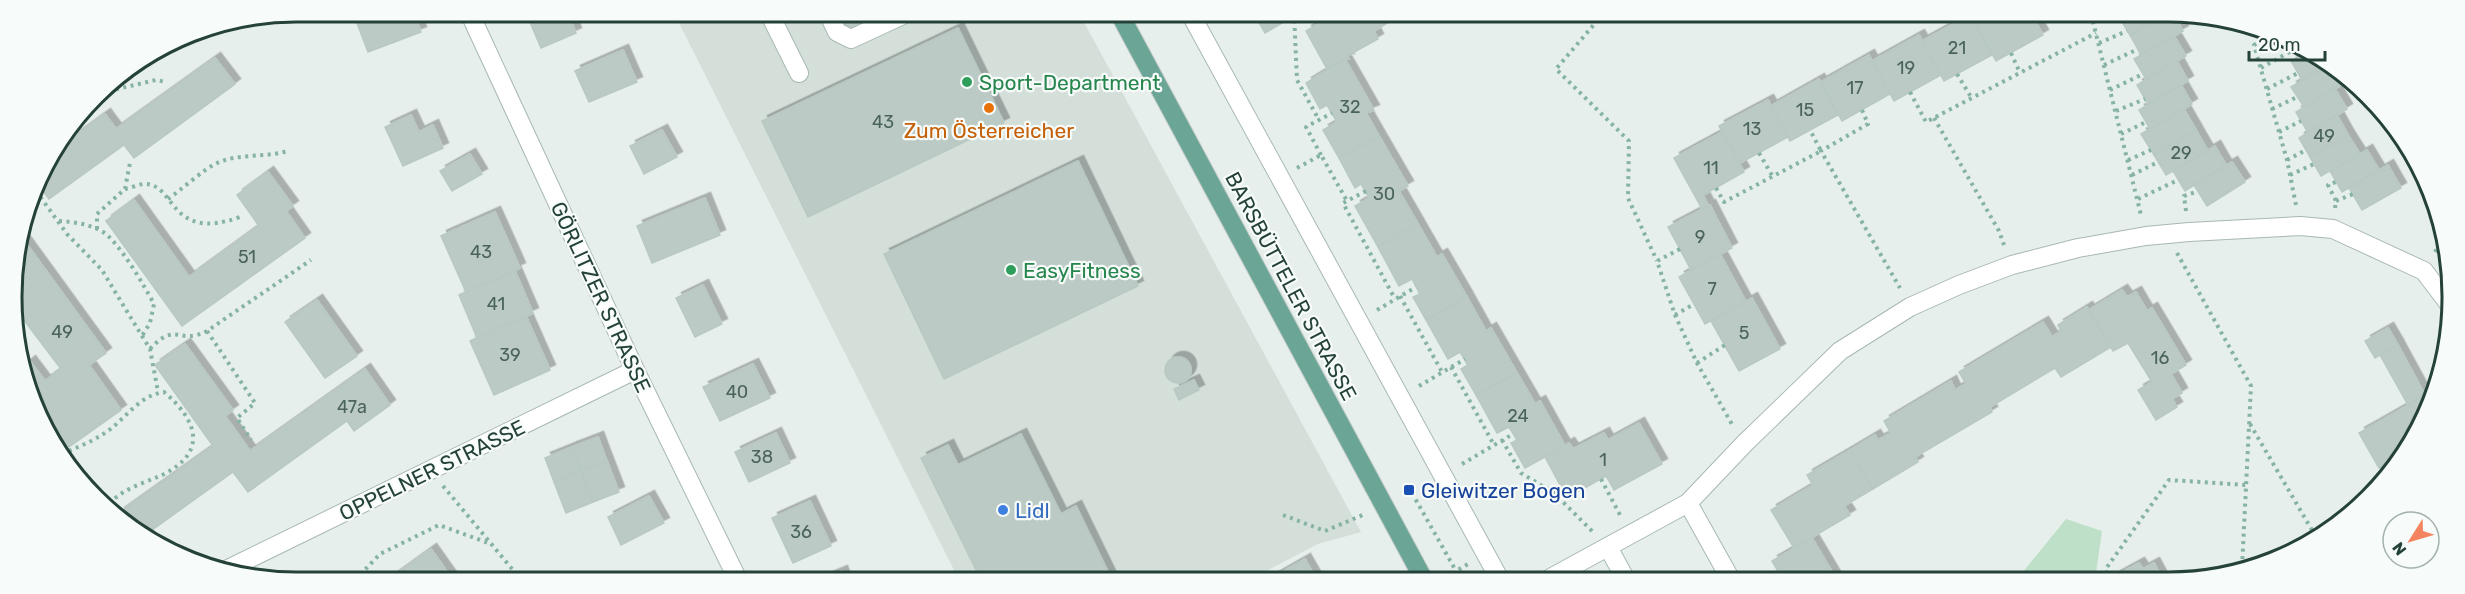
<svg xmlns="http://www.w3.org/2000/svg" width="2465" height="594" font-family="Rubik,sans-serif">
<defs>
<filter id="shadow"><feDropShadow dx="5.5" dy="-5.5" stdDeviation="0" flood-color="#0004"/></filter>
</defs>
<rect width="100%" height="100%" fill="#e6efeb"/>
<!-- built -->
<path fill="#d4dfda" d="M674 13H1079L1361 532 1318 544 1249 580H959Z"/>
<!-- green -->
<path fill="#bfe0c8" d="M2066 519 2102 531 2095 580H2021L2022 573Z"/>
<!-- building -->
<g fill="#bbcac4" stroke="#b8c9c2" stroke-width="1.5" filter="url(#shadow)">
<path d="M370 12H413L421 32 368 52 355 18Z"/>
<path d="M547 12H567L576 33 541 48 529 20Z"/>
<path d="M837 13H900L866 29 863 23 846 31Z"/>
<path d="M1267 13H1279L1284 22 1265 33 1257 19Z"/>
<path d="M1337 13H1404L1374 31 1378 39 1347 56 1349 59H1345L1327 69 1306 31Z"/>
<path d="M1985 14H2031L2043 35 1996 61 1973 20Z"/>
<path d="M2117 14H2165L2130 35Z"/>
<path d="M2165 14H2173L2183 31 2141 55 2130 35Z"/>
<path d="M1970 15 1992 55 1944 81 1922 41Z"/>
<path d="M958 28 1004 123 808 217 762 121Z"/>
<path d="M1919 35 1941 75 1894 101 1872 61Z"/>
<path d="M2174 36 2186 56 2146 79 2134 59Z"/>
<path d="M2292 44 2309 50 2299 56Z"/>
<path d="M623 50 637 82 589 102 575 71Z"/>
<path d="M2309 50 2328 65 2302 80 2291 61Z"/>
<path d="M1869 55 1890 94 1842 121 1821 82Z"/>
<path d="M215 58 235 84 134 158 124 145 49 199 38 184 41 171 61 146 105 114 116 129Z"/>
<path d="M1345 59 1374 110 1366 113 1379 136 1339 158 1323 130 1337 122 1327 105 1320 109 1306 83Z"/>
<path d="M2177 61 2188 81 2148 104 2137 85Z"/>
<path d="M2328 65 2337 74 2343 84 2304 107 2291 87Z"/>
<path d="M1819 79 1838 115 1790 141 1771 106Z"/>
<path d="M2181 85 2192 104 2150 129 2139 110Z"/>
<path d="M2335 89 2347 109 2308 133 2296 112Z"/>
<path d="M1768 100 1788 137 1740 163 1719 126Z"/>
<path d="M2184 109 2196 130 2154 155 2141 134Z"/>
<path d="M411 115 419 132 433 125 443 148 403 166 385 127Z"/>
<path d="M2337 115 2348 135 2310 157 2299 138Z"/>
<path d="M662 130 677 157 644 174 630 146Z"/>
<path d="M2196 130 2208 151 2166 175 2154 155Z"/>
<path d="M1722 132 1744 172 1703 195 1708 205 1702 209 1674 158Z"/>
<path d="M2348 135 2360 154 2321 176 2310 157Z"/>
<path d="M1379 136 1408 186 1399 191 1418 224 1378 247 1355 206 1369 198 1361 184 1355 188 1339 158Z"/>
<path d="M2215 146 2226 165 2185 191 2173 171Z"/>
<path d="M2367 150 2379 170 2342 192 2330 171Z"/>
<path d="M470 154 482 174 452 191 440 171Z"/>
<path d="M1078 161 1138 286 944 379 884 254Z"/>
<path d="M2232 162 2245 182 2207 206 2194 185Z"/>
<path d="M2388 165 2401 188 2362 210 2349 188Z"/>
<path d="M268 172 293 206 286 211 305 238 182 326 106 221 134 200 189 277 259 226 237 195Z"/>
<path d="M705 198 720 235 652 263 637 226Z"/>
<path d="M1710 205 1732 248 1691 270 1668 227Z"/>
<path d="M495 212 520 268 466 292 441 236Z"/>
<path d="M1418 224 1437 257 1442 254 1467 297 1426 320 1413 297 1420 294 1412 279 1399 286 1378 247Z"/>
<path d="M23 239 106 353 89 365 121 410 69 447 27 388 24 366 30 361 45 381 61 369 17 311 13 278Z"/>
<path d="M1720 254 1746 302 1705 324 1679 277Z"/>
<path d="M515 271 533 313 477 338 459 295Z"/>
<path d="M703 285 722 324 695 337 676 298Z"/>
<path d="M2122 290 2127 297 2136 292 2147 311 2152 308 2186 365 2171 374 2182 393 2172 399 2177 407 2156 420 2138 390 2152 382 2128 343 2113 351 2089 310Z"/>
<path d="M1467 297 1486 331 1491 328 1517 373 1476 395 1461 369 1468 365 1460 352 1448 359 1426 320Z"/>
<path d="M1752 298 1780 349 1739 371 1711 321Z"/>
<path d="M317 300 357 356 325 378 285 322Z"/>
<path d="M2087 307 2111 347 2061 377 2055 368 1990 407 1992 412 1915 457 1918 462 1873 489 1850 450 1875 435 1878 440 1891 433 1884 421 1951 381 1955 390 1966 384 1959 372 2043 322 2052 337 2061 331 2058 325Z"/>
<path d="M526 316 550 370 494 395 470 341Z"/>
<path d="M2388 328 2398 345 2375 358 2365 341Z"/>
<path d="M185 344 233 410 225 416 250 451 365 369 390 405 354 431 347 421 248 492 233 472 145 535 119 513 213 446 155 365Z"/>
<path d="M2398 345 2425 395 2408 405 2380 355Z"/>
<circle cx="1178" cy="370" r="13"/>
<path d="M753 364 770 398 720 421 703 387Z"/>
<path d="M1517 373 1535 404 1540 401 1565 446 1525 468 1511 443 1517 440 1509 427 1497 433 1476 395Z"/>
<path d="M1194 380 1199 390 1179 400 1174 389Z"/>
<path d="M2433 391 2423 423 2392 467 2390 463 2379 468 2359 433Z"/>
<path d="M1639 423 1662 464 1614 490 1606 476 1567 498 1545 457 1569 443 1573 449 1604 433 1608 440Z"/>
<path d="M776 433 790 463 749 482 735 452Z"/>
<path d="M1021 434 1061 514 1076 506 1112 580H981L921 458 948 445 958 465Z"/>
<path d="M598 437 607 461 581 471 572 447Z"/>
<path d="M572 447 581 471 554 482 545 458Z"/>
<path d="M1850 450 1873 489 1844 506 1850 515 1794 548 1771 510 1813 485 1807 475Z"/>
<path d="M607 461 619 492 593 502 581 471Z"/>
<path d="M581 471 593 502 566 513 554 482Z"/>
<path d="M649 496 664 523 621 545 608 517Z"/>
<path d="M810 501 831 546 793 563 772 518Z"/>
<path d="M1812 538 1837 580H1783L1772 561Z"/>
<path d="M431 549 453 580H389L391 578Z"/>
<path d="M1305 559 1317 580H1268Z"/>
<path d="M2139 563 2143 569 2154 563 2163 580H2117L2115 576Z"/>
<path d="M842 571 845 580H820Z"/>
</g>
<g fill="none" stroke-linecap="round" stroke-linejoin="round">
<!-- minor casing -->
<g stroke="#a8b8b2" stroke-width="20">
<g id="minor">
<path d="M469 12 635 370 738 580"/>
<path d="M769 13 799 73"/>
<path d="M828 13 837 32 851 39 907 13"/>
<path d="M1190 13 1500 580"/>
<path d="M1688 503 1731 580"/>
<path d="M1608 547 1626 580"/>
<path d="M228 569 635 370"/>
<path d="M1547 580 1688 503 1744 444 1840 351 1910 307 1959 285 2012 265 2078 248 2146 236 2189 232 2300 226 2333 229 2424 271 2449 304"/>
</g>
</g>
<!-- major casing -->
<g stroke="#c2cac8" stroke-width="20">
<path id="major" d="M1119 13 1424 580"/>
</g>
<!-- path -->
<g stroke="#86b3a5" stroke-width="4" stroke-dasharray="3 4.5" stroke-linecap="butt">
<path d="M1294 13 1297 80 1319 120"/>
<path d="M1603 14 1556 69 1629 141 1628 198 1657 261"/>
<path d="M2091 14 2141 215"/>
<path d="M2269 36 2254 45 2287 160 2296 205"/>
<path d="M2099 43 2127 31"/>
<path d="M2011 53 2020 73"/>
<path d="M2104 65 2138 49"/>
<path d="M2261 68 2295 49"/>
<path d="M1957 74 1971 97"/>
<path d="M2267 89 2298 73"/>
<path d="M2110 90 2143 74"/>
<path d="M1910 92 1926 122 2096 33"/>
<path d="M91 106 117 89 156 80 166 82"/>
<path d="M2272 109 2297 97"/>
<path d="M1862 110 1868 124 1821 151 1900 288"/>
<path d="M2116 111 2145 99"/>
<path d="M1934 118 1999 231 2004 245"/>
<path d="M2279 132 2301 121"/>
<path d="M2121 134 2146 122"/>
<path d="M69 135 75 130 87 111"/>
<path d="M1759 153 1773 177"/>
<path d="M1321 155 1306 127 1332 113"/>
<path d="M2128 160 2151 150"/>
<path d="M2287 160 2306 150"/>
<path d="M1297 168 1321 155 1347 201"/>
<path d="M2132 175 2158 162"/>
<path d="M2290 175 2314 164"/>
<path d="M1716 188 1724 202 1821 151 1810 130"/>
<path d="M125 189C130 188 137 185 143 184 177 182 167 243 240 217"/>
<path d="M36 191 67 234 102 270 120 300 150 349 158 392"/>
<path d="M1366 191 1343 203 1395 299"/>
<path d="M168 199C181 190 204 169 217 163 239 153 265 158 287 151"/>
<path d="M2138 199 2178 180"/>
<path d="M2336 201 2353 194"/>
<path d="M2335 208 2336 201 2328 185 2336 182"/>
<path d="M2186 211 2184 196 2198 191"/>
<path d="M59 221C75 222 89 224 103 232 119 242 145 287 154 304L150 323 142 336"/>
<path d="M97 229V214L125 189 130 163"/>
<path d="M1680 249 1657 261 1675 315 1697 363 1733 426"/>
<path d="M2435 252 2444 236"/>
<path d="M2177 253 2251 386 2242 568"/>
<path d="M1400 296 1442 372"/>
<path d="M1377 310 1416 287"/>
<path d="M1675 315 1694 304"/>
<path d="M207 331 255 403 237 418 251 440"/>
<path d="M150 349C177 320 178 346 207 331L311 260"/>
<path d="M1697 363 1725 345"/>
<path d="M1451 367 1494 445"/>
<path d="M1419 386 1465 359"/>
<path d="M2250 424 2316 537"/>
<path d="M1502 440 1521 473 1554 493 1593 532"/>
<path d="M62 454C75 448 89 443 100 436 124 423 136 396 164 392 197 420 209 452 162 475 144 483 122 489 109 504"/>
<path d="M1462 464 1513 434"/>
<path d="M1601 479 1620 515"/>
<path d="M443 486 513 570 517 580"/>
<path d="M1412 493 1456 571"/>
<path d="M1283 515 1325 531 1365 514"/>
<path d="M355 580 380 554 439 525 491 544"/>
<path d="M1464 580 1456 571 1468 564"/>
<path d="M2110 580 2105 570 2169 480 2246 485"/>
</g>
<!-- minor -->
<use href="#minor" stroke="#fff" stroke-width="18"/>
<!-- major -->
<use href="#major" stroke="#6aa596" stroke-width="18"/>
</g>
<!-- markers -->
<g fill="#2e9e5b" stroke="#f7fbf9" stroke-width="2">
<circle cx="967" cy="82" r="6"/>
<circle cx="1011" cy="270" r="6"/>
</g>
<circle fill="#e8710a" stroke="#f7fbf9" stroke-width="2" cx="989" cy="108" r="6"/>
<rect fill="#1a4fb4" stroke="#f7fbf9" stroke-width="2" x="1403" y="484" width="12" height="12" rx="3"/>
<circle fill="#3f7fe0" stroke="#f7fbf9" stroke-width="2" cx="1003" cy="510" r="6"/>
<g text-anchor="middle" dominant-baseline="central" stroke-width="4.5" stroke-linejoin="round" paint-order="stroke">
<!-- number labels -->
<g font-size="18" fill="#4a645c">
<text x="1957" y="48">21</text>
<text x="1906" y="68">19</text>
<text x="1855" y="88">17</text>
<text x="1350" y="107">32</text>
<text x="1805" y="110">15</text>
<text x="883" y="122">43</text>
<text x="1752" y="129">13</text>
<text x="2324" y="136">49</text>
<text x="2181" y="153">29</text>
<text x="1711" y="168">11</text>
<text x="1384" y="194">30</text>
<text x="1700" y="237">9</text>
<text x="481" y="252">43</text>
<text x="247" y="257">51</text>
<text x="1712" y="289">7</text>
<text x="496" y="304">41</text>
<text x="62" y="332">49</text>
<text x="1744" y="333">5</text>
<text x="510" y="355">39</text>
<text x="2160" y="358">16</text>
<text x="737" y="392">40</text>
<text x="352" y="407">47a</text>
<text x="1518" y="416">24</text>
<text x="762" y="457">38</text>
<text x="1603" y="460">1</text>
<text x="801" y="532">36</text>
</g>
<!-- leisure labels -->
<g font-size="21" fill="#27864d" stroke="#f7fbf9" text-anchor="start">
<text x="979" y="82">Sport-Department</text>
<text x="1023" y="270">EasyFitness</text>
</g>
<!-- food labels -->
<g font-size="21" fill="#c56008" stroke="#f7fbf9">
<text x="989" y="130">Zum Österreicher</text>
</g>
<!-- street labels -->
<g font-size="21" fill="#24423a" stroke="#f7fbf9">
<text transform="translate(1291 286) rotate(62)">BARSBÜTTELER STRASSE</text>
<text transform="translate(601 297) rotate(65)">GÖRLITZER STRASSE</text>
<text transform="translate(432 470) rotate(-26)">OPPELNER STRASSE</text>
</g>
<!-- transit labels -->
<g font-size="21" fill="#164399" stroke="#f7fbf9" text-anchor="start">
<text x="1421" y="490">Gleiwitzer Bogen</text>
</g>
<!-- shop labels -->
<g font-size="21" fill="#366cbe" stroke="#f7fbf9" text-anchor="start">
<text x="1015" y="510">Lidl</text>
</g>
</g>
<!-- crop -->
<path d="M0 0H2465V594H0ZM296 22H2168A274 274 0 0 1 2442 296V298A274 274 0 0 1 2168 572H296A274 274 0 0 1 22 298V296A274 274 0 0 1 296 22Z" fill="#f7fbf9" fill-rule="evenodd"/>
<path fill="none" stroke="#24423a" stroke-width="3" d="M296 22H2168A274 274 0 0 1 2442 296V298A274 274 0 0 1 2168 572H296A274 274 0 0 1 22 298V296A274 274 0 0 1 296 22Z"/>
<!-- north arrow -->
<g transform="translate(2411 540) rotate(233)"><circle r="28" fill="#f7fbf9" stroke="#a3b1ad" stroke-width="1.5"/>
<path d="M0-4.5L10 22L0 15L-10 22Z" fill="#f4845f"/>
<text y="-9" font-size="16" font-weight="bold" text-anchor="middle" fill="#24423a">N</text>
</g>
<!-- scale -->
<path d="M2249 51v9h76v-9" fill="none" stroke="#24423a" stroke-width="3"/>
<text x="2258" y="51" font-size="18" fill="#24423a" stroke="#f7fbf9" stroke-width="4.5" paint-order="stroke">20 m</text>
</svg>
